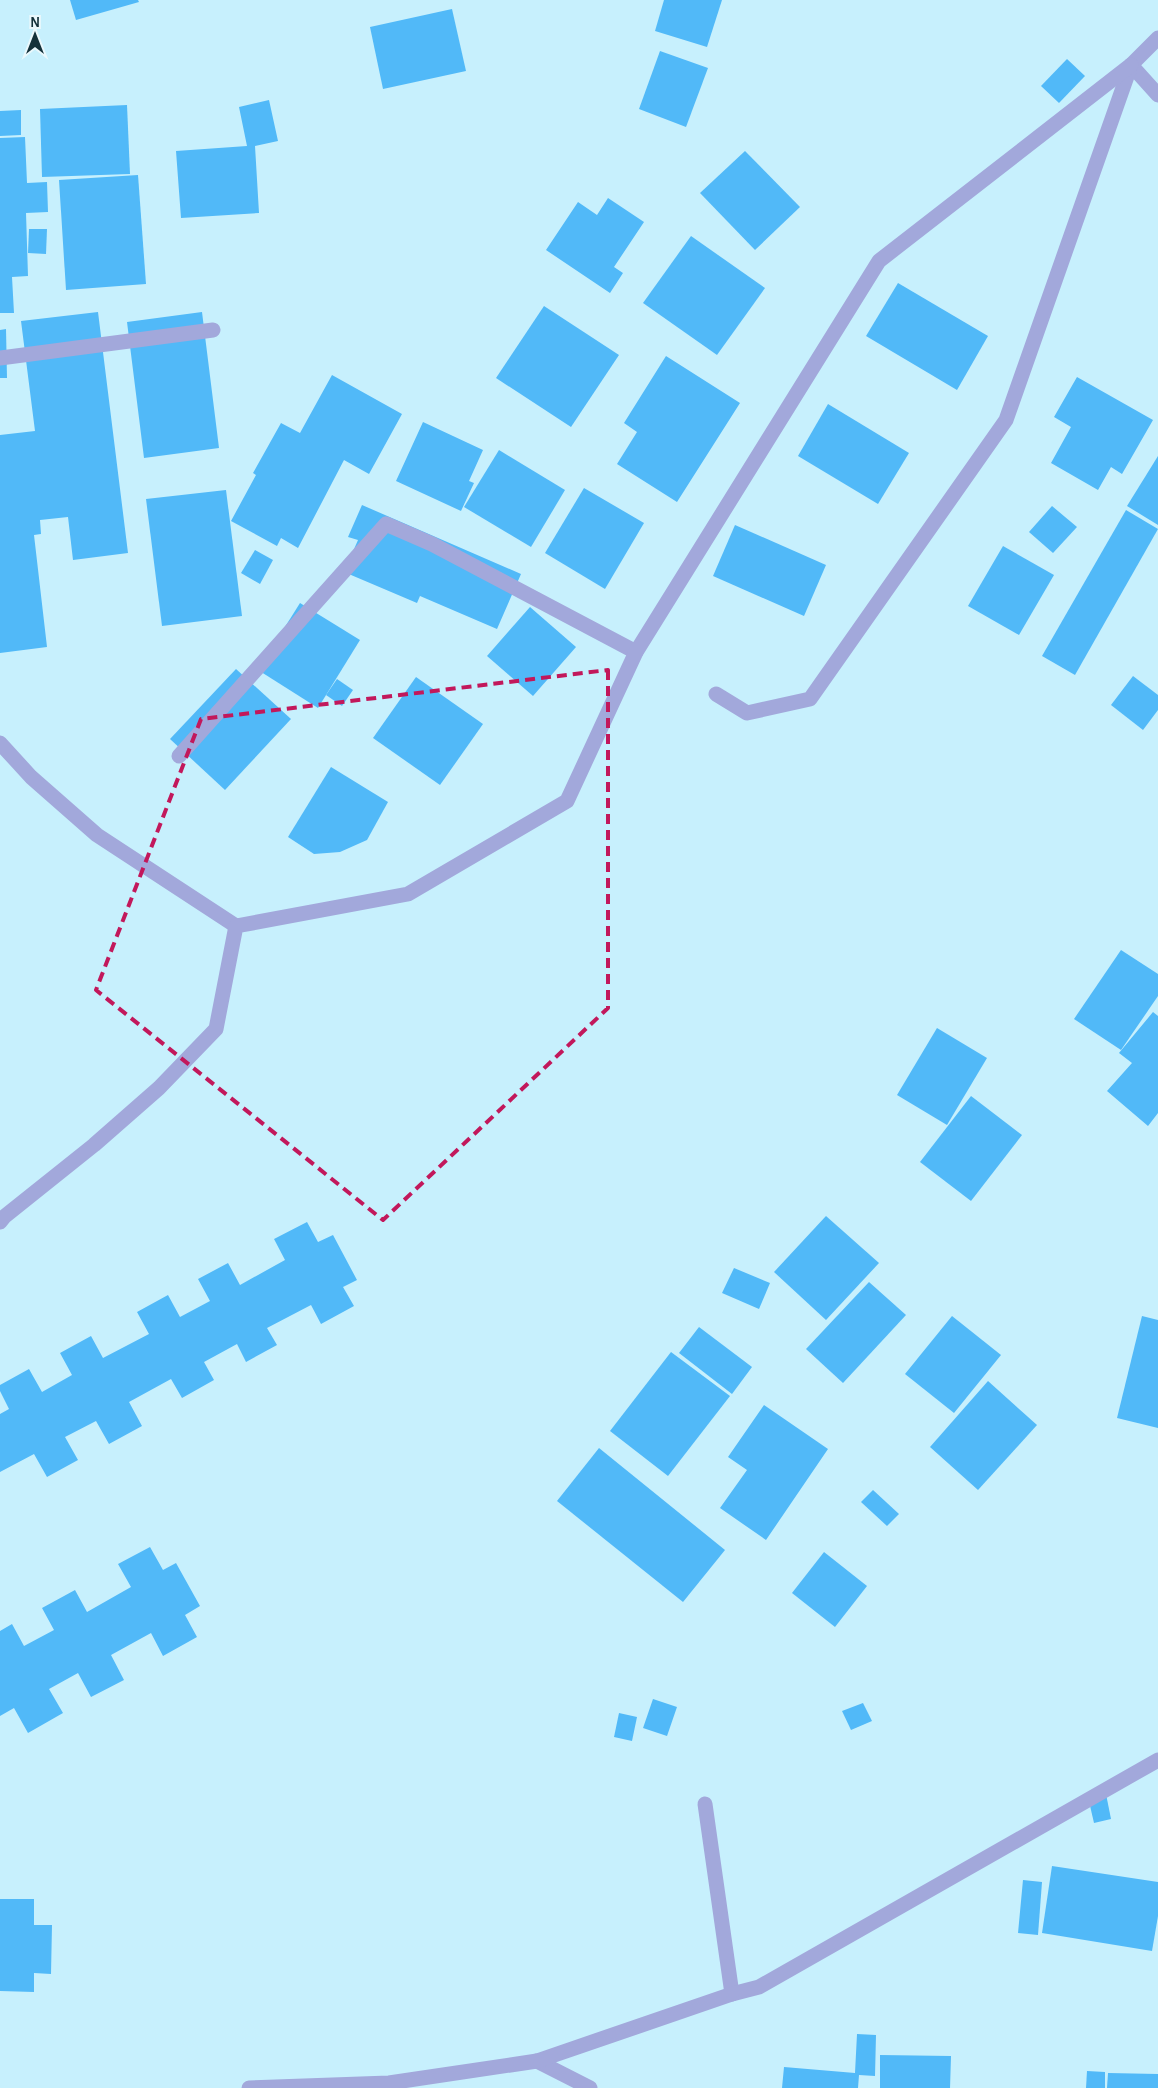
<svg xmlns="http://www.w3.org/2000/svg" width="1158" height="2088" font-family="'Alegreya Sans',sans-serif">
<rect width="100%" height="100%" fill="#c7f0fd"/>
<!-- building -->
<g fill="#51b9f8">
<path d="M70 0H138L139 2 76 20Z"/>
<path d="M664 0H722L707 47 655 31Z"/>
<path d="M452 9 466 71 383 89 370 27Z"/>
<path d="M660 51 708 68 686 127 639 109Z"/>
<path d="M1067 59 1085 76 1059 103 1041 86Z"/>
<path d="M269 100 278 141 255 146 259 213 181 218 176 151 247 146 239 107Z"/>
<path d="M127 105 130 174 42 177 40 109Z"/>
<path d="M21 110V135L0 136V111Z"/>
<path d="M25 137 27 183 47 182 48 212 26 213 28 276 12 277 14 313H0V138Z"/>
<path d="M745 151 800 207 755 250 700 193Z"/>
<path d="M138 175 146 284 66 290 59 180Z"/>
<path d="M608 198 644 222 614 267 623 273 610 293 546 250 578 202 597 215Z"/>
<path d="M29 229H47L46 254 28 253Z"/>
<path d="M691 236 765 288 717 355 643 303Z"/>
<path d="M898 283 988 336 957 390 866 336Z"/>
<path d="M544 306 619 355 571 427 496 378Z"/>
<path d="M98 312 128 553 73 560 68 517 40 520 41 534 34 535 47 647 0 653V435L35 431 21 321Z"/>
<path d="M202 312 219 448 144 458 127 322Z"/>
<path d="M6 329 7 378H0V330Z"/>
<path d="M666 356 740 403 677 502 617 464 637 432 624 423Z"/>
<path d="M332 375 402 414 369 474 344 460 298 548 281 538 277 546 231 521 256 475 253 473 281 423 300 433Z"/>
<path d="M1077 377 1153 420 1122 474 1111 467 1098 490 1051 463 1071 427 1054 417Z"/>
<path d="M828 404 909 453 878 504 798 456Z"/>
<path d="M423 422 483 450 469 481 474 483 461 511 396 481Z"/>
<path d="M499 450 565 490 531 547 464 507Z"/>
<path d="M1158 456V525L1127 506Z"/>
<path d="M584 488 644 523 605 589 545 553Z"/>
<path d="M226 490 242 616 162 626 146 499Z"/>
<path d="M362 505 521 574 497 629 420 596 417 603 344 572 358 540 348 537Z"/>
<path d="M1052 506 1077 527 1053 553 1029 532Z"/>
<path d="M1126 510 1158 529 1075 675 1042 656Z"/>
<path d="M735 525 826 565 804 616 713 576Z"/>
<path d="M1003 546 1054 575 1019 635 968 606Z"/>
<path d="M255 550 273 560 260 584 241 573Z"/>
<path d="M300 603 360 640 318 708 258 670Z"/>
<path d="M530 607 576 647 533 696 487 656Z"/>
<path d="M236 669 291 719 225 790 170 739Z"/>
<path d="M1133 676 1158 695V710L1143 730 1111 705Z"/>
<path d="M416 677 483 724 440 785 373 738Z"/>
<path d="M337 679 353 690 342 706 326 695Z"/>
<path d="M331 767 388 802 367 840 340 852 314 854 288 837Z"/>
<path d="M1121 950 1158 974V996L1121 1050 1074 1019Z"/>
<path d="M1153 1012 1158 1016V1113L1148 1126 1107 1091 1132 1063 1119 1053Z"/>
<path d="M937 1028 987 1058 947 1125 897 1095Z"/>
<path d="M971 1096 1022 1135 971 1201 920 1162Z"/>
<path d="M826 1216 879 1263 826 1320 774 1272Z"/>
<path d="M307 1222 318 1242 333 1235 357 1280 343 1287 354 1306 321 1324 311 1305 267 1328 277 1345 246 1362 237 1344 204 1362 214 1380 182 1398 171 1379 129 1402 142 1426 109 1444 96 1421 65 1437 78 1460 47 1477 34 1454 0 1472V1414L9 1409 0 1391V1385L29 1369 42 1392 72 1375 60 1353 91 1336 103 1358 149 1334 137 1312 168 1295 180 1317 210 1301 198 1279 228 1263 240 1285 285 1260 274 1239Z"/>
<path d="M734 1268 770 1283 759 1309 722 1293Z"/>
<path d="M869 1282 906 1315 843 1383 806 1349Z"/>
<path d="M952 1316 1001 1355 954 1413 905 1374Z"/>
<path d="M1142 1316 1158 1320V1428L1117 1418Z"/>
<path d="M699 1327 752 1367 732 1394 679 1353Z"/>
<path d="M671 1352 730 1396 668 1476 610 1431Z"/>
<path d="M988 1381 1037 1425 978 1490 930 1447Z"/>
<path d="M764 1405 828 1449 766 1540 720 1508 747 1470 728 1457Z"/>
<path d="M599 1448 725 1550 683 1602 557 1501Z"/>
<path d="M873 1490 899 1514 887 1526 861 1502Z"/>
<path d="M150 1547 163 1570 176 1563 200 1606 185 1615 197 1637 163 1656 151 1633 111 1655 124 1680 91 1697 78 1673 49 1689 63 1713 28 1733 14 1708 0 1716V1631L12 1624 24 1646 54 1630 42 1608 75 1590 87 1612 131 1587 118 1564Z"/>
<path d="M824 1552 867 1586 835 1627 792 1593Z"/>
<path d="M653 1699 677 1707 667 1736 643 1728Z"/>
<path d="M863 1703 872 1721 851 1730 842 1711Z"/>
<path d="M619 1713 637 1717 632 1741 614 1737Z"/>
<path d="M1106 1794 1111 1819 1094 1823 1088 1797Z"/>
<path d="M1052 1866 1158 1882V1916L1152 1951 1042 1933Z"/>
<path d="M1023 1880 1042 1882 1038 1935 1018 1933Z"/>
<path d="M0 1899H34V1925H52L51 1974 34 1973V1992L0 1991Z"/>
<path d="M857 2034 876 2035 875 2076 859 2075 858 2088H782L784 2067 855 2073Z"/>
<path d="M880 2055 951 2056 950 2088H880Z"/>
<path d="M1087 2071 1105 2072V2088H1086Z"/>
<path d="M1108 2073 1158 2074V2088H1107Z"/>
</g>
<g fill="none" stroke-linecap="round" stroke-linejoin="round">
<!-- minor -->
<g stroke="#a2a8db" stroke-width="15">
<path d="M1158 38 1131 65 1158 95"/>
<path d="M0 358 213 330"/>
<path d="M716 694 747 713 810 699 1006 420 1131 65"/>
<path d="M0 743 31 777 97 835 236 926"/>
<path d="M179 756 386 524 432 544 636 652"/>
<path d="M0 1222 4 1217 94 1145 159 1088 216 1029 236 926 408 894 567 801 636 652 879 261 1131 65"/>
<path d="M705 1804 732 1994"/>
<path d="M537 2061 590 2088"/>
<path d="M249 2088 389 2083 537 2061 732 1994 759 1987 1158 1760"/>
</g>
</g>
<!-- marked area -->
<path fill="none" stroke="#c2185b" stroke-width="4" stroke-dasharray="10 6" stroke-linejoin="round" d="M608 670V1008L383 1220 96 990 201 719Z"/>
<!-- north arrow -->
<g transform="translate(35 35)" stroke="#eaf8fc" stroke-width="4" paint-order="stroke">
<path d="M0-4L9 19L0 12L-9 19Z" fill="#14313a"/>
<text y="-8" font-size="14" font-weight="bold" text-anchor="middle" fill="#14313a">N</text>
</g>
</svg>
